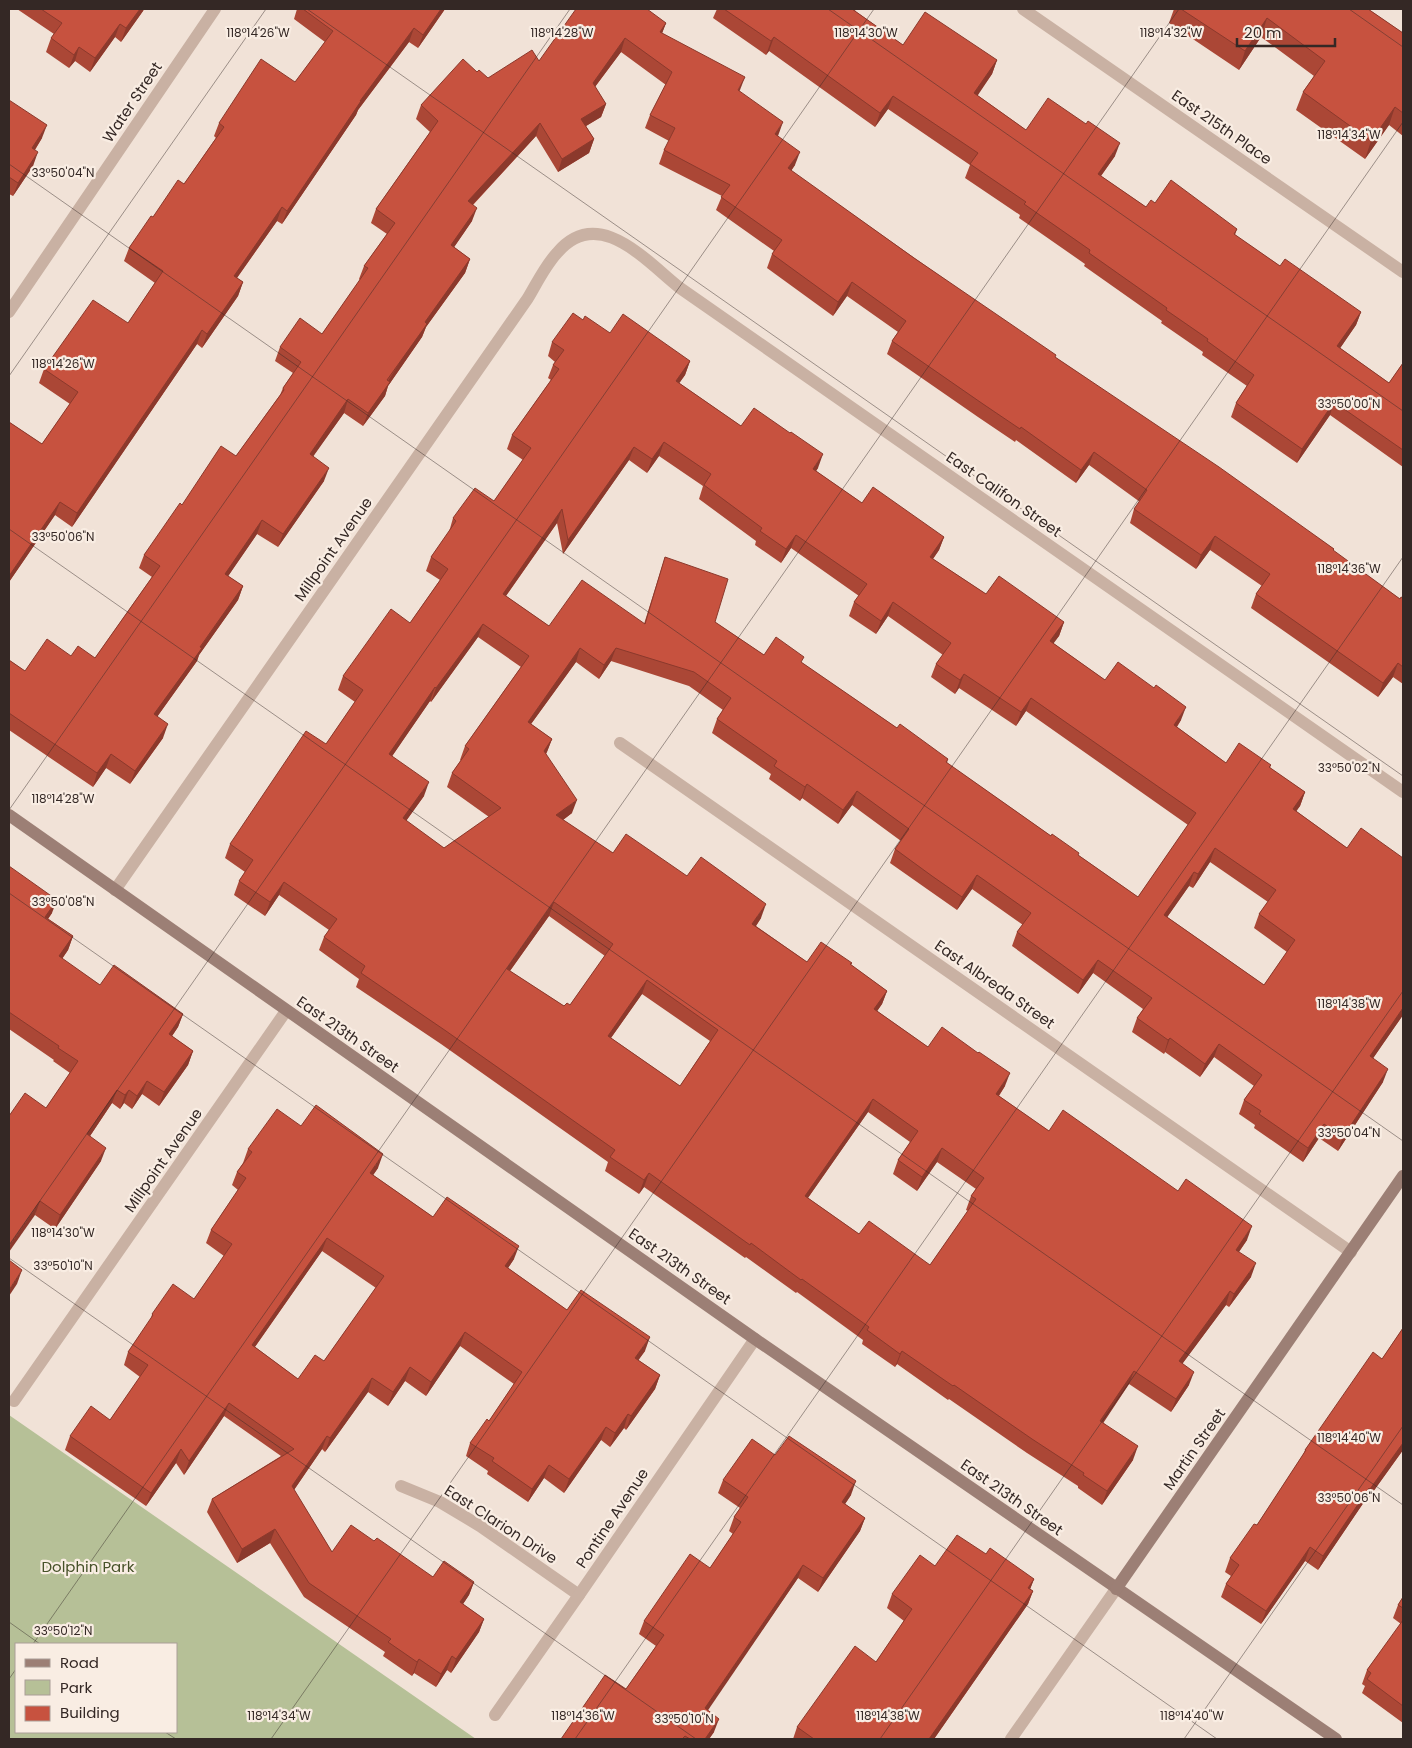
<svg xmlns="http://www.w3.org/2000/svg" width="1412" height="1748" font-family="Poppins,sans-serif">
<rect width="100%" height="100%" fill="#f1e2d7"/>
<!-- green -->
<path fill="#b6c097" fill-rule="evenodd" d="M9 1415 476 1739H9ZM16 1644H176V1732H16Z"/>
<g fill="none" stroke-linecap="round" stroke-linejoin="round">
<!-- street -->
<g stroke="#c9b1a3" stroke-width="12">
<path d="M1023 9 1403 272"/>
<path d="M9 312 215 9"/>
<path d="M620 743 1351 1252"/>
<path d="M115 890 528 298C537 283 545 266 557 253 598 204 646 261 680 288L1403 792"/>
<path d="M14 1401 286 1011"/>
<path d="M401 1486 440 1502 480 1526 579 1595"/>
<path d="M495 1715 579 1595 755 1339"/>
<path d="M1011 1739 1116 1589"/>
</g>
<!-- secondary -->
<g stroke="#9c7f75" stroke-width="12">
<path d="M9 815 755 1339 1336 1739"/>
<path d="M1116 1589 1403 1176"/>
</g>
</g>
<!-- wall -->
<g fill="#ab4736" fill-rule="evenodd">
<path d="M17 9H144L143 11 121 42 115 37 90 72 75 61 69 68 46 52 51 38 54 34Z"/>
<path d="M297 9H445L418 48 409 42 358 110 356 115 282 224 277 221 237 278 243 282 238 296 202 348 197 344 72 527 55 515 9 582V422L42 444 70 404 39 383 44 369 128 323 155 283 124 261 129 248 153 217 184 184 216 138 214 136 219 123 295 82 325 42 294 19Z"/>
<path d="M717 9H856L855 11 903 45 997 60 992 74 977 95 1026 130 1115 156 1101 176 1146 207 1155 203 1237 229 1235 235 1280 266 1361 312 1356 325 1340 348 1389 383 1403 363V467L1330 415 1297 463 1231 417 1236 403 1247 386 1202 355 1203 352 1161 323 1162 321 1084 266 1085 264 1019 218 1020 215 965 178 970 165 888 109 875 127 769 51 766 55 713 18Z"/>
<path d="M1174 9H1368L1403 33V136L1389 125 1365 159 1296 110 1303 92 1314 76 1261 37 1239 70 1169 23Z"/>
<path d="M666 23 662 33 739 91 778 136 795 165 791 171 1055 357 1334 549 1333 551 1400 599 1403 598V684L1393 677 1378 697 1251 608 1256 594 1262 586 1210 550 1196 569 1130 523 1134 509 1140 502 1089 465 1076 483 1016 440 1015 442 978 417 887 354 892 341 898 332 847 296 833 316 767 268 772 254 774 251 716 210 722 196 659 164 664 150 669 141 645 128 650 115 666 85 621 52 595 87 606 104 601 117 586 126 594 139 589 153 558 172 536 136 473 205 472 221 454 247 470 259 465 273 426 327 422 337 388 386 385 396 363 426 344 413 313 456 324 481 278 547 257 534 228 576 243 586 238 600 199 655 197 661 157 717 163 738 130 784 106 768 93 787 9 730V660L25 671 71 656 95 658 152 577 139 568 144 555 182 505 236 456 280 395 283 388 293 373 275 361 280 347 322 334 360 280 359 279 364 266 387 234 371 223 376 209 430 132 416 119 421 105 477 72 488 78 539 61Z"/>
<path d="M9 100 42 138 35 150 33 166 13 196 9 194Z"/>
<path d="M583 320 610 333 690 361 685 375 679 383 741 426 818 468 816 471 862 503 944 537 939 550 933 559 986 594 1064 622 1059 636 1053 643 1105 680 1181 720 1177 727 1226 763 1271 765 1270 768 1305 792 1300 806 1296 811 1347 848 1403 858V1015L1373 1058 1383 1082 1338 1151 1319 1138 1303 1162 1254 1128 1255 1125 1239 1114 1244 1100 1254 1086 1214 1057 1200 1077 1165 1052 1164 1054 1132 1032 1137 1018 1143 1009 1093 973 1078 994 1012 946 1017 932 1023 925 972 889 957 910 927 889 890 863 895 849 901 841 852 805 838 824 802 798 800 801 769 779 771 774 712 733 717 719 723 710 689 686 611 661 599 679 576 662 531 724 552 739 546 754 572 813 563 820 613 853 687 876 761 918 756 926 807 962 852 963 851 965 887 991 882 1004 877 1011 928 1047 1005 1086 999 1096 1049 1131 1247 1240 1239 1252 1251 1277 1229 1307 1226 1305 1182 1364 1189 1385 1171 1412 1129 1384 1103 1422 1133 1460 1102 1505 1078 1488V1486L1027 1453 949 1399 948 1400 897 1364 895 1367 862 1344 863 1340 797 1292 796 1293 746 1257 745 1258 644 1187 639 1194 605 1171 608 1162 441 1044 356 987 359 979 319 950 324 937 329 930 279 895 265 916 234 895 239 881 245 872 225 858 230 844 326 744 355 702 338 690 343 676 410 623 440 580 426 571 431 557 449 532 453 518 494 501 523 460 507 449 512 435 551 380 548 378 553 365 555 362 548 356 552 342ZM659 456 703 486 699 499 756 541 755 545 781 563 791 548 859 596 854 602 849 616 876 634 888 616 943 655 936 664 931 677 955 694 959 688 1016 726 1026 711 1188 825 1138 897 947 763 948 759 897 728 802 663 764 655 715 622 665 557 644 624 549 626 506 596 557 523 563 554 629 460 647 473ZM478 637 521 667 465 746 460 760H461L452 773 447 787 489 817 444 848 406 821 424 796 392 756 430 701 431 702ZM1210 862 1268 902 1259 914 1254 928 1287 952 1264 985 1167 917 1189 886 1193 888ZM549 916 605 956 570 1005 564 1006 510 971ZM642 994 710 1041 680 1086 611 1038ZM868 1112 910 1142 898 1160 893 1174 917 1191 937 1162 976 1189 971 1196 966 1210 968 1211 930 1265 859 1234 808 1198Z"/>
<path d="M9 866 52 913 48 919 73 936 68 950 62 959 100 985 183 1014 178 1027 172 1036 193 1051 188 1065 159 1106 142 1094 132 1109 124 1103 120 1109 112 1103 90 1136 101 1161 55 1229 35 1215 46 1108 70 1073 53 1061 54 1060 9 1029Z"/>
<path d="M301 1126 378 1168 373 1175 433 1217 514 1259 508 1268 567 1310 645 1351 638 1360 660 1375 655 1389 626 1430 624 1428 610 1447 601 1440 564 1493 544 1478 528 1502 487 1474 488 1471 466 1456 470 1443 489 1421 514 1384 460 1346 426 1396 405 1381 388 1406 368 1392 325 1452 322 1449 294 1490 332 1552 374 1541 433 1577 474 1582 469 1595 463 1604 484 1619 479 1632 451 1673 447 1670 436 1687 414 1673 412 1676 383 1656 385 1652 304 1597 270 1543 237 1563 207 1512 212 1499 281 1456 224 1416 184 1475 176 1463 146 1506 65 1450 70 1436 110 1420 140 1377 124 1365 128 1352 151 1319 152 1314 194 1299 224 1256 206 1243 211 1230 238 1190 232 1185 237 1172 243 1163 248 1149ZM322 1251 376 1288 324 1361 298 1379 255 1347Z"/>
<path d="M1403 1328V1450L1365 1503 1364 1502 1318 1570 1305 1561 1261 1624 1221 1597 1226 1584 1231 1576 1225 1572 1230 1558 1257 1525 1303 1455 1305 1450 1382 1359Z"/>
<path d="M775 1455 851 1495 845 1504 865 1518 860 1531 818 1592 798 1578 707 1710 714 1732 709 1739H561L626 1689 656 1646 639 1634 644 1621 710 1568 733 1534 729 1531 734 1517 740 1508 718 1493 723 1480Z"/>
<path d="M986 1554 1034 1579 1030 1589 1033 1591 1028 1604 934 1739H793L797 1727 876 1662 904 1621 887 1608 892 1594 935 1566Z"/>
<path d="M1403 1597V1723L1362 1693 1365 1686 1362 1684 1367 1670 1401 1624 1393 1618 1398 1605Z"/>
</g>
<!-- shaded-wall -->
<g fill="#8b392c">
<path d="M140 9H144L143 11 121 42 126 28Z"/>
<path d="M441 9H445L418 48 423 35Z"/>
<path d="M1267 18 1261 37 1239 70 1245 51Z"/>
<path d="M666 23 661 36 660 32Z"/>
<path d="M120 24 115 37 90 72 95 58Z"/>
<path d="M414 28 409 42 358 110 356 115 282 224 287 211 360 101Z"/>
<path d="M774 37 769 51 766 55 771 41Z"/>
<path d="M625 38 621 52 588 96 593 83Z"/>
<path d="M79 47 75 61 69 68 74 55Z"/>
<path d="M997 60 992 74 970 107 974 93Z"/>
<path d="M745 77 740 90 733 104 738 90Z"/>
<path d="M893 96 888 109 875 127 880 113Z"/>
<path d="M606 104 601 117 576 132 581 119Z"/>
<path d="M1395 107 1389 125 1365 159 1371 141Z"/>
<path d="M783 122 778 136 770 148 775 134Z"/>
<path d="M540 123 536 136 463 215 468 201Z"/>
<path d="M47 125 42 138 27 162 32 148Z"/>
<path d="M594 139 589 153 558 172 562 159Z"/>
<path d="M1120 143 1115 156 1093 187 1098 174Z"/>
<path d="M38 152 33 166 13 196 18 183Z"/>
<path d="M800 152 795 165 783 182 788 168Z"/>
<path d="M282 207 277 221 229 289 234 276Z"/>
<path d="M477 208 472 221 446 259 451 245Z"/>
<path d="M470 259 465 273 426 327 422 337 388 386 385 396 363 426 368 413 425 322Z"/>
<path d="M243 282 238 296 202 348 207 334Z"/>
<path d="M852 282 847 296 833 316 838 302Z"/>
<path d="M1361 312 1356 325 1332 360 1337 346Z"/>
<path d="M202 330 197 344 72 527 77 513Z"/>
<path d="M690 361 685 375 671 395 676 381Z"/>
<path d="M348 399 344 413 305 468 310 454Z"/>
<path d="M1334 402 1330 415 1297 463 1302 449Z"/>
<path d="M664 442 659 456 647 473 652 459Z"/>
<path d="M634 447 629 460 563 554 568 540Z"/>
<path d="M1094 452 1089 465 1076 483 1081 470Z"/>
<path d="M823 454 818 468 808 483 813 469Z"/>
<path d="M329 468 324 481 278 547 283 534Z"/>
<path d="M60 502 55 515 9 582V576Z"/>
<path d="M562 509 557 523 498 607 503 594Z"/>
<path d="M262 520 257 534 220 588 225 574Z"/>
<path d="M796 535 791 548 781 563 786 549Z"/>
<path d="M1215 536 1210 550 1196 569 1201 555Z"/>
<path d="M944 537 939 550 925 570 930 557Z"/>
<path d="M243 586 238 600 199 655 197 661 149 728 154 714Z"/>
<path d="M893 602 888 616 876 634 881 621Z"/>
<path d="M1064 622 1059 636 1045 655 1050 641Z"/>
<path d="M483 624 478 637 431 702 436 688Z"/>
<path d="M580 648 576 662 523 735 528 722Z"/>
<path d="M616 648 611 661 599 679 604 665Z"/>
<path d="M1398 663 1393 677 1378 697 1383 683Z"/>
<path d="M964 674 959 688 955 694 960 680Z"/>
<path d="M435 687 430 701 384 768 389 754Z"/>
<path d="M1031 698 1026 711 1016 726 1021 712Z"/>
<path d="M1186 707 1181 720 1169 738 1174 725Z"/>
<path d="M168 724 163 738 130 784 135 771Z"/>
<path d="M552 739 547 752 539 764 544 751Z"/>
<path d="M111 754 106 768 93 787 97 773Z"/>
<path d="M429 782 424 796 398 832 403 818Z"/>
<path d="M807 784 802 798 800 801 805 787Z"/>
<path d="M857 791 852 805 838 824 843 810Z"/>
<path d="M1305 792 1300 806 1288 823 1293 809Z"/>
<path d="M577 800 572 813 551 829 556 815Z"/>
<path d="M1215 848 1210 862 1193 888 1198 874Z"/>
<path d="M1194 872 1189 886 1159 929 1164 915Z"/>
<path d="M977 875 972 889 957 910 962 897Z"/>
<path d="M284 882 279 895 265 916 270 902Z"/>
<path d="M57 900 52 913 40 930 45 917Z"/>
<path d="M554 902 549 916 502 982 507 969Z"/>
<path d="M766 904 761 918 748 938 752 924Z"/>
<path d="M73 936 68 950 54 970 59 956Z"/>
<path d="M1098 960 1093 973 1078 994 1083 980Z"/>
<path d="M647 980 642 994 603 1049 608 1036Z"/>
<path d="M887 991 882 1004 869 1023 874 1009Z"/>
<path d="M1403 1008V1015L1365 1070 1370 1056Z"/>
<path d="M183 1014 178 1027 164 1048 169 1034Z"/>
<path d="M1170 1038 1165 1052 1164 1054 1168 1040Z"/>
<path d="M1219 1044 1214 1057 1200 1077 1205 1064Z"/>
<path d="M193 1051 188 1065 159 1106 164 1092Z"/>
<path d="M1388 1069 1383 1082 1338 1151 1343 1137Z"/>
<path d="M1010 1073 1005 1086 991 1107 996 1094Z"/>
<path d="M147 1081 142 1094 132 1109 137 1096Z"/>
<path d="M117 1090 112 1103 82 1148 87 1134Z"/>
<path d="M129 1090 124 1103 120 1109 125 1095Z"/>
<path d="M873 1099 868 1112 800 1209 805 1196Z"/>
<path d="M1324 1124 1319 1138 1303 1162 1308 1148Z"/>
<path d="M106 1148 101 1161 55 1229 60 1215Z"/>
<path d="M942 1148 937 1162 917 1191 922 1177Z"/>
<path d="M383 1154 378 1168 365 1187 370 1173Z"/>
<path d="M649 1173 644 1187 639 1194 644 1180Z"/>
<path d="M40 1201 35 1215 9 1252V1246Z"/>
<path d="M1252 1226 1247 1240 1231 1263 1236 1250Z"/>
<path d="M327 1238 322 1251 247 1358 252 1345Z"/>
<path d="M519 1246 514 1259 500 1280 505 1266Z"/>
<path d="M1256 1263 1251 1277 1229 1307 1234 1294Z"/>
<path d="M22 1270 17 1284 9 1296V1290Z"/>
<path d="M1230 1291 1226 1305 1174 1375 1179 1361Z"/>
<path d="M465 1332 460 1346 426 1396 431 1382Z"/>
<path d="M650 1337 645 1351 630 1372 635 1358Z"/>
<path d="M902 1351 897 1364 895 1367 900 1354Z"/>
<path d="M410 1367 405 1381 388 1406 393 1392Z"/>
<path d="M1134 1371 1129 1384 1096 1434 1100 1421Z"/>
<path d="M1194 1372 1189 1385 1171 1412 1176 1399Z"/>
<path d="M660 1375 655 1389 626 1430 631 1416Z"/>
<path d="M372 1378 368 1392 325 1452 330 1438Z"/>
<path d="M229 1403 224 1416 184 1475 189 1461Z"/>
<path d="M628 1414 624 1428 610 1447 615 1433Z"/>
<path d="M606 1427 601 1440 564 1493 569 1479Z"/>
<path d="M327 1436 322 1449 287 1500 292 1486Z"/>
<path d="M1403 1443V1450L1365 1503 1370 1489Z"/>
<path d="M1138 1446 1133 1460 1102 1505 1107 1491Z"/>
<path d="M181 1449 176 1463 146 1506 151 1493Z"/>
<path d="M549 1465 544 1478 528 1502 532 1489Z"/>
<path d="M856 1481 851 1495 837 1516 842 1502Z"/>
<path d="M1369 1488 1364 1502 1318 1570 1323 1556Z"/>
<path d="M865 1518 860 1531 818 1592 823 1578Z"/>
<path d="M275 1529 270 1543 237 1563 242 1549Z"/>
<path d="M1310 1547 1305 1561 1261 1624 1266 1611Z"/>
<path d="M803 1565 798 1578 700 1722 705 1708Z"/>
<path d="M1034 1579 1029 1592 1028 1588Z"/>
<path d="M474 1582 469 1595 455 1616 460 1602Z"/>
<path d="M1033 1591 1028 1604 934 1739H929Z"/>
<path d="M484 1619 479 1632 451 1673 456 1659Z"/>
<path d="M452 1656 447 1670 436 1687 441 1674Z"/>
<path d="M419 1659 414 1673 412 1676 417 1662Z"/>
<path d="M719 1719 714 1732 709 1739H705Z"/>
</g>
<!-- building -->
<g fill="#c7523f" stroke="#8b392c" fill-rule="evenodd">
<path d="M41 9H140L126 28 120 24 95 58 79 47 74 55 51 38 62 23Z"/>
<path d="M303 9H441L423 35 414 28 360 101H361L287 211 282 207 234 276 243 282 207 334 202 330 77 513 60 502 9 576V422L42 444 78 392 44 369 93 300 128 323 163 271 129 248 151 216 153 217 178 180 184 184 224 127 219 123 261 59 295 82 333 31Z"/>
<path d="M576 9H647L666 23 660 32 745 77 738 90 783 122 775 134 800 152 788 168 914 258 1056 355 1055 357 1219 467 1334 549 1333 550 1400 599 1401 597 1403 598V667L1398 663 1383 683 1256 594 1270 574 1215 536 1201 555 1134 509 1147 490 1094 452 1081 470 1021 427 1020 429 983 404 892 341 906 321 852 282 838 302 772 254 782 240 721 197 730 185 664 150 675 128 650 115 672 72 625 38 593 83 606 104 581 119 594 139 562 159 540 123 468 201 477 208 451 245 470 259 425 322 427 324 387 380 390 382 368 413 348 399 310 454 329 468 283 534 262 520 225 574 243 586 200 647 202 648 154 714 168 724 135 771 111 754 97 773 9 713V660L25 671 47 639 71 656 78 646 95 658 160 566 144 555 180 503 182 505 221 446 236 456 284 390 283 388 301 362 280 347 300 318 322 334 368 268 364 266 395 223 376 209 438 121 421 105 463 59 477 72 479 70 488 78 532 50 539 61Z"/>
<path d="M724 9H852L903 45 925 12 997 60 974 93 1026 130 1048 98 1086 124 1088 121 1120 143 1098 174 1146 207 1151 200 1155 203 1171 180 1237 229 1234 234 1280 266 1285 259 1361 312 1337 346 1389 383 1403 363V450L1334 402 1302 449 1236 403 1254 375 1207 341 1208 339 1166 310 1167 308 1089 253 1090 250 1024 204 1026 202 970 164 978 153 893 96 880 113 774 37 771 41Z"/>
<path d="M1181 9H1368L1403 33V113L1395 107 1371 141 1303 92 1325 61 1267 18 1245 51Z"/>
<path d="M9 100 47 125 32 148 38 152 18 183 9 177Z"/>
<path d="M573 313 583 320 585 316 610 333 623 314 690 361 676 381 741 426 754 408 790 433 791 432 823 454 813 469 862 503 873 487 944 537 930 557 986 594 999 576 1064 622 1050 641 1105 680 1118 662 1154 688 1156 685 1186 707 1174 725 1226 763 1239 743 1271 765 1269 767 1305 792 1293 809 1347 848 1361 828 1403 858V1008L1370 1056 1388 1069 1343 1137 1324 1124 1308 1148 1259 1114 1261 1111 1244 1100 1262 1075 1219 1044 1205 1064 1170 1038 1168 1040 1137 1018 1152 998 1098 960 1083 980 1017 932 1031 913 977 875 962 897 932 876 895 849 909 829 857 791 843 810 807 784 805 787 774 766 777 761 717 719 731 698 694 672 616 648 604 665 580 648 528 722 552 739 544 751 577 800 556 815 613 853 626 834 687 876 701 857 766 904 752 924 807 962 821 942 852 963 850 964 887 991 874 1009 928 1047 942 1027 978 1053 979 1052 1010 1073 996 1094 1049 1131 1063 1110 1178 1191 1186 1179 1252 1226 1236 1250 1256 1263 1234 1294 1230 1291 1179 1361 1194 1372 1176 1399 1134 1371 1100 1421 1138 1446 1107 1491 1083 1475 1084 1473 1032 1439 954 1385 953 1386 902 1351 900 1354 867 1330 869 1327 802 1279 801 1280 751 1243 750 1245 649 1173 644 1180 610 1157 615 1150 446 1031 361 973 365 966 324 937 337 919 284 882 270 902 239 881 253 860 230 844 306 731 326 744 363 690 343 676 391 609 410 623 448 569 431 557 456 521 453 518 475 488 494 501 531 448 512 435 559 369 553 365 564 350 552 342ZM664 442 711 474 704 485 762 528 760 531 786 549 796 535 867 584 854 602 881 621 893 602 951 643 936 664 960 680 964 674 1021 712 1031 698 1196 813 1138 897 1078 855 1079 853 1052 834 1051 836 946 762 948 759 900 724 897 728 801 662 804 657 776 637 764 655 715 622 728 579 665 557 645 624 582 580 549 626 503 594 562 509 568 540 634 447 652 459ZM483 624 529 656 465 746 469 749 452 773 501 808 444 848 403 818 429 782 389 754 435 687 436 688ZM1215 848 1276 890 1259 914 1295 940 1264 985 1164 915 1194 872 1198 874ZM554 902 613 944 570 1005 567 1003 564 1006 507 969ZM647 980 718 1030 680 1086 608 1036ZM873 1099 918 1131 898 1160 922 1177 942 1148 984 1178 971 1196 976 1199 930 1265 869 1221 859 1234 805 1196Z"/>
<path d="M9 866 57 900 45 917 73 936 59 956 100 985 114 965 183 1014 169 1034 193 1051 164 1092 147 1081 137 1096 129 1090 125 1095 117 1090 87 1134 106 1148 60 1215 40 1201 9 1246V1116L25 1093 46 1108 78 1061 58 1048 59 1046 9 1012Z"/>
<path d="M316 1105 383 1154 370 1173 433 1217 447 1197 519 1246 505 1266 567 1310 581 1290 650 1337 635 1358 660 1375 631 1416 628 1414 615 1433 606 1427 569 1479 549 1465 532 1489 492 1461 494 1458 470 1443 487 1419 489 1421 522 1372 465 1332 431 1382 410 1367 393 1392 372 1378 330 1438 327 1436 292 1486 332 1552 351 1525 374 1541 377 1538 433 1577 444 1561 474 1582 460 1602 484 1619 456 1659 452 1656 441 1674 419 1659 417 1662 388 1642 391 1639 309 1583 275 1529 242 1549 212 1499 294 1449 229 1403 189 1461 181 1449 151 1493 70 1436 91 1406 110 1420 148 1365 128 1352 153 1315 152 1314 173 1284 194 1299 232 1244 211 1230 246 1178 237 1172 252 1152 248 1149 277 1109 301 1126ZM327 1238 384 1276 324 1361 315 1355 298 1379 252 1345Z"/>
<path d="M9 1260 22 1270 9 1290Z"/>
<path d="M1403 1328V1443L1370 1489 1369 1488 1323 1556 1310 1547 1266 1611 1226 1584 1239 1565 1230 1558 1254 1524 1257 1525 1306 1450H1305L1373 1352 1382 1359Z"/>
<path d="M789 1436 856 1481 842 1502 865 1518 823 1578 803 1565 705 1708 719 1719 705 1739H690L685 1736 682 1739H561L605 1675 626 1689 664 1635 644 1621 690 1554 710 1568 741 1522 734 1517 748 1497 723 1480 752 1439 775 1455Z"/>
<path d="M957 1535 986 1554 990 1548 1034 1579 1028 1588 1033 1591 929 1739H814L797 1727 855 1646 876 1662 912 1609 892 1594 920 1555 935 1566Z"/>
<path d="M1403 1597V1608L1398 1605Z"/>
<path d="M1403 1620V1706L1367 1679 1371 1673 1367 1670Z"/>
</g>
<!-- ticks -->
<path fill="none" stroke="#342825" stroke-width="1" stroke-opacity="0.45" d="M307 9 1403 776M828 9 1403 411M1349 9 1403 47M9 164 1403 1141M9 376 266 9M9 529 1403 1505M9 810 570 9M9 893 1217 1739M9 1245 874 9M9 1258 696 1739M9 1622 40 1644M33 1644 1179 9M9 1679 16 1669M165 1732 176 1739M271 1739 1403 122M575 1739 1403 557M880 1739 1403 991M1184 1739 1403 1426"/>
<g text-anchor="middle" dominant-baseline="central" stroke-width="4.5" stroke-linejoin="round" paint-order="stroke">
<!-- street labels -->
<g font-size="15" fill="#342825" stroke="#f9ede3">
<text transform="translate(132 102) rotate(-56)">Water Street</text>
<text transform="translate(1222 127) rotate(35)">East 215th Place</text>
<text transform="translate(1004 494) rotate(35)">East Califon Street</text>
<text transform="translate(333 549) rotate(-55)">Millpoint Avenue</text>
<text transform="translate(995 984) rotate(35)">East Albreda Street</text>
<text transform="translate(348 1034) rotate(35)">East 213th Street</text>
<text transform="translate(163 1160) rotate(-55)">Millpoint Avenue</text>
<text transform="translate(680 1266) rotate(35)">East 213th Street</text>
<text transform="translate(1194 1449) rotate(-55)">Martin Street</text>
<text transform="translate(1012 1497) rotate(35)">East 213th Street</text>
<text transform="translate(612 1518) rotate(-56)">Pontine Avenue</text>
<text transform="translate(501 1524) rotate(33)">East Clarion Drive</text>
</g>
<!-- park labels -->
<g font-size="15" fill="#475229" stroke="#f9ede3">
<text x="88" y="1566">Dolphin Park</text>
</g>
</g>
<g font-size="12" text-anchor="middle" fill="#342825" stroke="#f9ede3" stroke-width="4.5" stroke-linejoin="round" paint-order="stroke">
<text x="258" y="37">118°14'26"W</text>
<text x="562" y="37">118°14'28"W</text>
<text x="866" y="37">118°14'30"W</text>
<text x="1171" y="37">118°14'32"W</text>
<text x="1349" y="139">118°14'34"W</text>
<text x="63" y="177">33°50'04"N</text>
<text x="63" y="368">118°14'26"W</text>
<text x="1349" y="408">33°50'00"N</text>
<text x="63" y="541">33°50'06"N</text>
<text x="1349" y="573">118°14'36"W</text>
<text x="1349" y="772">33°50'02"N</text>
<text x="63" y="803">118°14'28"W</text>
<text x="63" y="906">33°50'08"N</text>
<text x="1349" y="1008">118°14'38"W</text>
<text x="1349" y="1137">33°50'04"N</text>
<text x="63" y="1237">118°14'30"W</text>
<text x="63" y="1270">33°50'10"N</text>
<text x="1349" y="1442">118°14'40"W</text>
<text x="1349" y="1502">33°50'06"N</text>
<text x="63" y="1635">33°50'12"N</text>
<text x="279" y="1720">118°14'34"W</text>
<text x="583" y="1720">118°14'36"W</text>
<text x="888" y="1720">118°14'38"W</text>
<text x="1192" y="1720">118°14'40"W</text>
<text x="684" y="1723">33°50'10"N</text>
</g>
<!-- border -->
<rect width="1412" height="1748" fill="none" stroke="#342825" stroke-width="20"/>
<!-- legend -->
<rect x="15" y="1643" width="162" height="90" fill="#f9ede3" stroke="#aa9e97"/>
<rect x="25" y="1659" width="25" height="8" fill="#9c7f75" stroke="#aa9e97"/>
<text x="60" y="1668" font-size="15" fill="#342825">Road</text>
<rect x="25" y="1680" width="25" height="15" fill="#b6c097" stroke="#aa9e97"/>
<text x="60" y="1693" font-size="15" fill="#342825">Park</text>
<rect x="25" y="1706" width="25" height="15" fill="#c7523f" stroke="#aa9e97"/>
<text x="60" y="1718" font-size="15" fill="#342825">Building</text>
<!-- scale -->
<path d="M1237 38v8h98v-8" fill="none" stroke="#342825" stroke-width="2.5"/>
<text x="1244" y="38" font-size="15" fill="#342825" stroke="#f9ede3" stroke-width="4" paint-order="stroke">20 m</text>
</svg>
